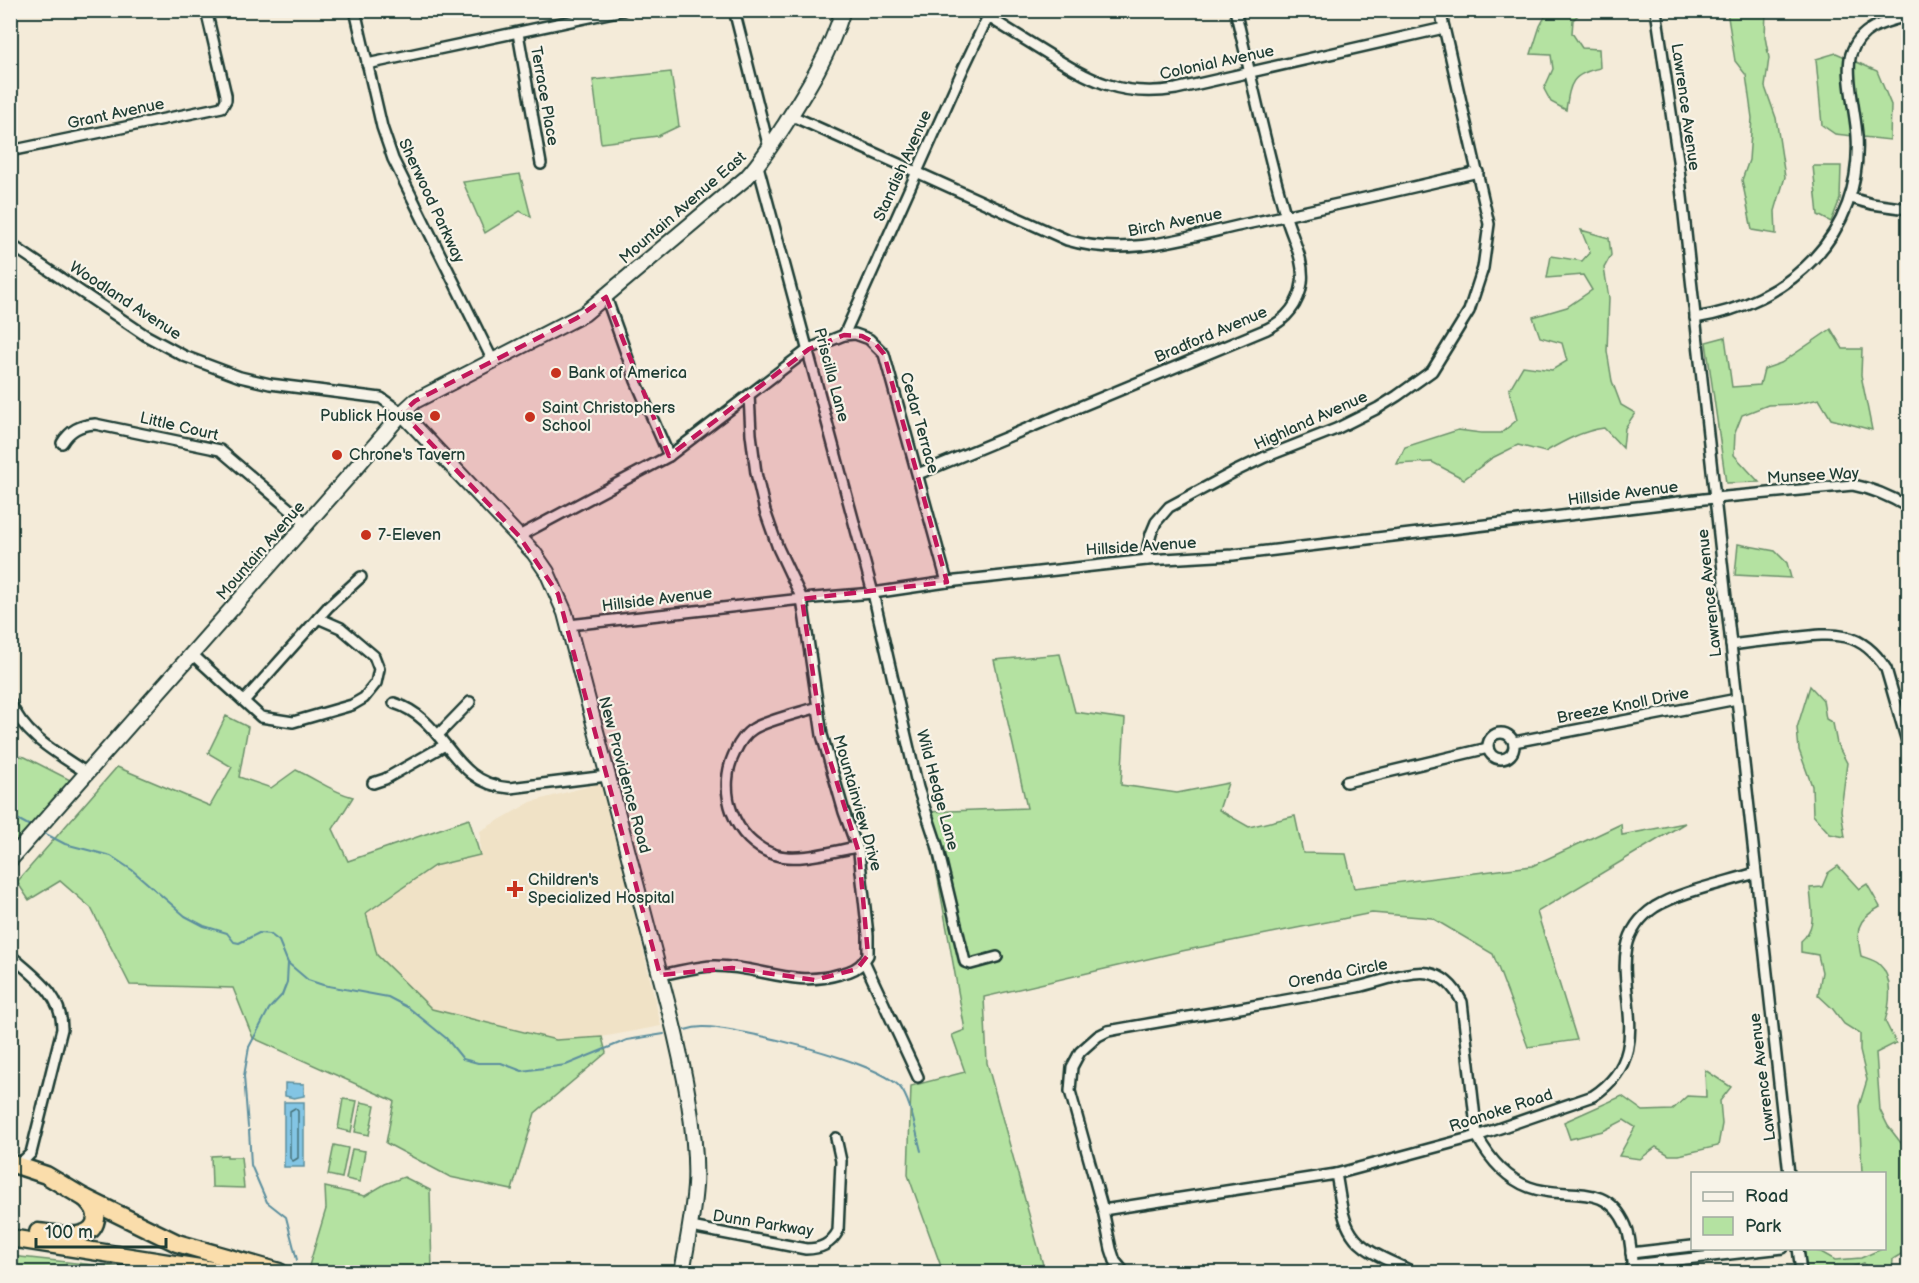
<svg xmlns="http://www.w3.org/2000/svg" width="1919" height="1283" font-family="'Balsamiq Sans',sans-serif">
<rect width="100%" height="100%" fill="#f4ebd9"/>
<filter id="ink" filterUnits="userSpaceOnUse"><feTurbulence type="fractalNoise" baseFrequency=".0167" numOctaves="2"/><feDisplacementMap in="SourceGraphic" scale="12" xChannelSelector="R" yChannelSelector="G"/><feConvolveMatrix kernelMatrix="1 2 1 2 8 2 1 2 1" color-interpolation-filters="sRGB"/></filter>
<g filter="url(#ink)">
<!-- built -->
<path fill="#f0e2c6" d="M604 782 661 1026 602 1037 556 1040 431 1009 377 955 366 912 434 866 480 855V831L531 802Z"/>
<!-- green -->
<g fill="#b4e2a1" stroke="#6a906a" stroke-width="1.5">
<path d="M1548 11H1582L1573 20 1572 33 1582 48 1599 49 1600 68C1571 74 1570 83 1566 110L1551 102 1544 89 1553 69 1551 55 1531 54 1540 26Z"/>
<path d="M1727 11H1766L1765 37 1769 58 1765 87 1776 118 1785 177 1775 211 1776 234 1752 230 1742 180 1749 160 1752 118 1746 75 1735 61Z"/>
<path d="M1836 53 1877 71 1891 105 1890 140 1835 134 1822 125 1816 59Z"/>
<path d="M671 72 679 126 658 136 601 143 593 80Z"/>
<path d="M1813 166H1841L1840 199 1831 222 1818 215Z"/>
<path d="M520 174 531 217 520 211 485 233 463 182Z"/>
<path d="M1581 230 1609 238 1611 255 1604 268 1609 298 1607 351 1612 381 1621 405 1635 413 1625 428 1623 448 1604 428C1582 431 1564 441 1545 452L1518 445 1492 458 1464 479 1432 462 1397 464 1405 447 1458 430 1481 433H1501L1517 420 1509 390 1523 366 1552 370 1567 361 1562 343 1540 337 1533 317 1567 307 1592 290 1583 275 1547 278 1551 256 1582 261 1590 252Z"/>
<path d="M1831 329 1843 349H1862L1861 375 1872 430 1831 419 1819 399 1797 404 1768 405 1742 415 1735 433 1734 455 1759 482 1726 483 1706 342 1725 337 1732 387 1760 385 1764 369 1781 363Z"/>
<path d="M1738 544 1775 551 1787 563 1791 578 1735 575Z"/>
<path d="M1060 654 1075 712 1125 719 1121 785 1177 793 1228 783 1219 810 1249 827 1295 816 1303 853 1346 854 1354 888 1532 866 1621 824 1622 835 1685 823 1537 912 1577 1040 1528 1047 1493 954 1432 918 1372 913 1182 951 984 997 987 1063 1045 1272H1006L1000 1269 983 1268V1272H943L908 1175 911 1086 965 1072 952 1035 965 1030 926 812 1027 808 994 660Z"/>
<path d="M1810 686 1823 700 1826 719 1833 723 1837 744 1847 763 1841 810 1845 837 1830 834 1813 815 1812 786 1799 750 1797 728Z"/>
<path d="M226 716 248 727 239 777 271 788 296 770C316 779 332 792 353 797L333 829 348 861 469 819 480 855 434 866 366 913 377 955 432 1009 556 1040 602 1037 606 1053 535 1113 512 1190 450 1177 386 1143 394 1101 253 1038 233 988 130 985 91 908 60 881 29 900 17 882 117 767 210 806 232 767 208 753Z"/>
<path d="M11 754 25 757 78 784 11 860Z"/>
<path d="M1838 866 1859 889 1867 884 1880 907C1855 920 1856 931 1861 956 1866 958 1875 960 1879 964 1894 977 1890 1005 1885 1021L1896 1043 1876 1053 1880 1110 1888 1126 1908 1152V1250L1893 1259 1892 1272H1868L1864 1263 1836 1272H1807L1804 1249 1821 1252 1835 1260 1861 1258 1884 1248V1174L1862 1173 1859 1106 1867 1080 1860 1051V1034L1844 1024 1832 1008 1818 995 1822 972 1818 955 1801 952V941C1818 926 1811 909 1810 888L1822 887 1828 873Z"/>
<path d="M1705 1070 1731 1087 1720 1101 1722 1124 1718 1146 1679 1155H1669L1656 1147 1640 1159 1619 1156 1635 1127 1624 1120 1603 1131 1570 1139 1564 1122 1622 1096 1643 1111 1672 1110 1687 1096 1706 1097Z"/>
<path d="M343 1099 357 1101 351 1132 338 1129Z"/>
<path d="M361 1102 375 1105 369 1135 355 1132Z"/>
<path d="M334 1145 348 1148 342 1178 328 1175Z"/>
<path d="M352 1149 365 1151 360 1182 346 1179Z"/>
<path d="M227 1155V1157H241L244 1188 212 1187 211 1156Z"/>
<path d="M404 1177 430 1190 432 1272H334L309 1266 326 1209 325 1187 365 1196 385 1184Z"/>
<path d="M11 1256 122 1268 129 1272H11Z"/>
</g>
<!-- water -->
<g fill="#83c5e4" stroke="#5b8f9e" stroke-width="1.5">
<path d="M285 1083 304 1084V1096L294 1098 285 1096Z"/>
<rect x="284" y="1102" width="20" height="65"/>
</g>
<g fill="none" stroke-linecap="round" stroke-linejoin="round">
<!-- shore -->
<path stroke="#47737a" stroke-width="1.5" d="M295 1108 298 1111V1158L293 1161 290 1158V1111Z"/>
<!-- stream -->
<g stroke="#5b8f9e" stroke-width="2">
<path d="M10 815 32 827"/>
<path d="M42 832 65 844 111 856 132 870 185 916 204 926 227 933 234 942 239 943 259 933 270 934 279 941 288 963 308 980 323 985 388 997 409 1008 446 1038 463 1059 478 1063H501L522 1071 566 1065 627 1040 664 1034"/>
<path d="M685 1030C691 1028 697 1027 703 1027 739 1027 875 1061 899 1086 911 1099 916 1133 921 1151"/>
<path d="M248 1127 244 1076 249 1047 269 1009 282 995 287 982 288 963"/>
<path d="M249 1130 251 1165 267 1202 286 1217 297 1260"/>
</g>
<!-- street casing -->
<g stroke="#1f3d34" stroke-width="14">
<g id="street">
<path d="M355 10 382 127 393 159 493 361"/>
<path d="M734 10 769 148"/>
<path d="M977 10C1000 24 1022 38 1045 52 1090 80 1121 98 1176 89L1444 28"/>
<path d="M1656 10 1678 160 1789 1174"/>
<path d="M518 33 541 164"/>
<path d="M367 64 623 10"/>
<path d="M790 115 1067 240C1126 258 1188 237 1246 224 1324 208 1401 190 1478 172"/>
<path d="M10 151 222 107 226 100V95L206 10"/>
<path d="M758 166 873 593 918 788 937 845 965 962 971 964 997 957"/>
<path d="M1851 198 1872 204 1908 209"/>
<path d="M10 244 145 335 184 356 240 377 270 384 381 398 402 413"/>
<path d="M606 297 636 381 669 456"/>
<path d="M1695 318C1789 304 1863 235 1857 136 1856 115 1845 73 1851 54 1860 27 1884 22 1908 16"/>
<path d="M844 335 963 69 991 10"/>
<path d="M749 395 751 434 756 473 765 511 778 548 802 599 822 735 844 812 859 853 868 935V955L864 961 918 1077"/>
<path d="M62 443C70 430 80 425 95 424L220 450 307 524"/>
<path d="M918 474 1267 329C1286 320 1299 304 1302 283 1305 260 1292 238 1286 217 1266 149 1252 79 1235 10"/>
<path d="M519 536 669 456 809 349 844 335 855 334 869 339 884 354 947 582"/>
<path d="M1147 560 1148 546 1151 534 1156 522 1169 507 1236 471 1265 457 1336 429 1378 408 1397 396 1432 371 1469 311 1483 268 1489 224 1440 10"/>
<path d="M569 625 802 599 873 593 947 582 1147 560 1233 555 1704 499 1853 485C1874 489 1890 496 1908 507"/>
<path d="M1731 645C1751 642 1771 640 1792 638 1833 633 1861 629 1886 669L1908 745"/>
<path d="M192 654 261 717 293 722 352 705 364 698 376 683 379 669 374 656 341 628 318 618"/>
<path d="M244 701 328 607 361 577"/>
<path d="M10 702C25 737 57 753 87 773"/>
<path d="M394 703C448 720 450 784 510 788L607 776"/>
<path d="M818 707C802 712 765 721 753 729 746 733 739 743 736 750 715 789 733 842 776 855 798 862 834 851 857 847"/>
<circle cx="1501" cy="746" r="13"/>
<path d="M438 735 470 702"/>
<path d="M1514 742 1737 699"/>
<path d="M1346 782 1488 748"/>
<path d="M373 783 385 779 445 745"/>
<path d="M10 955C35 977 62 994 62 1029L31 1153 25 1159 17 1164"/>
<path d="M660 975C678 972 697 966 715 966 761 966 793 988 840 974 850 972 858 969 864 961"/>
<path d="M1336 1174C1340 1193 1341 1218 1352 1234 1364 1253 1394 1262 1413 1272"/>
<path d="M1103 1210 1336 1174 1477 1136 1593 1096C1675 1043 1583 955 1655 907 1679 892 1727 882 1755 873"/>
<path d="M691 1227 806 1249C821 1249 831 1244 838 1231L841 1161 836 1138"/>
<path d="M1798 1248 1801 1272"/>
<path d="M1631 1253 1692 1246"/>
<path d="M1632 1265 1783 1248"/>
<path d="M1124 1272 1115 1261 1111 1249 1103 1210 1070 1091 1072 1067 1080 1052 1098 1036 1108 1031C1191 1016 1274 1003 1357 987 1378 983 1408 970 1428 973 1445 976 1455 988 1462 1002L1477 1136C1489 1158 1505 1178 1529 1187 1565 1201 1606 1179 1626 1226 1632 1240 1631 1258 1633 1272"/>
</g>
</g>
<!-- secondary casing -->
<g stroke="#1f3d34" stroke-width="18">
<g id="secondary">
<path d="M402 413 534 553 547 572 565 613 669 1009C682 1060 698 1133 695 1186 693 1215 687 1244 682 1272"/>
<path d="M10 860 348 477 402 413 415 401 584 314 746 178C761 162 772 144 784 126 808 88 830 53 843 10"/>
</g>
</g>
<!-- highway casing -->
<g stroke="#1f3d34" stroke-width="21">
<g id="highway">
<path d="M10 1163 46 1175 83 1197 177 1243 279 1272"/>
<path d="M38 1232C54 1233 88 1243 95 1223 99 1212 92 1205 85 1198"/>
<path d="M10 1238 225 1272"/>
</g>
</g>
<!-- street -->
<use href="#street" stroke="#f7f3e8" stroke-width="9"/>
<!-- secondary -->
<use href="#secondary" stroke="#f7f3e8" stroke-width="14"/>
<!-- highway -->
<use href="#highway" stroke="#faddab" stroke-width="16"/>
</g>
</g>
<!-- marked area -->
<path fill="#c2185b" fill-opacity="0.2" stroke="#c2185b" stroke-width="4.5" stroke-dasharray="12 8" stroke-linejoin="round" d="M606 297 669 456 809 349 844 335 862 336 875 343 884 354 947 582 802 599 822 735 859 853 868 955 857 969 815 980 732 968 660 975 558 594 519 536 402 413 415 401 577 318Z"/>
<!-- markers -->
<g fill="#c8321e" stroke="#f7f3e8" stroke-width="2">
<circle cx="556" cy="373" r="6"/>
<circle cx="435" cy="416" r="6"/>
<circle cx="530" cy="417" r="6"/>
<circle cx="337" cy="455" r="6"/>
<circle cx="366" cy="535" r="6"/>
<path d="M512 880h6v6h6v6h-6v6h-6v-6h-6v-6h6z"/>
</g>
<g text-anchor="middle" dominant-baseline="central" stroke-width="4.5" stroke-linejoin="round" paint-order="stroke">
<!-- street labels -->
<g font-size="16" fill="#1f3d34" stroke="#f7f3e8">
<text transform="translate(1217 63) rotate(-12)">Colonial Avenue</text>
<text transform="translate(544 96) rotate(80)">Terrace Place</text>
<text transform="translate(1685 107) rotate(82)">Lawrence Avenue</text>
<text transform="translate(116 114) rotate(-12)">Grant Avenue</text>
<text transform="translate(903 166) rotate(-66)">Standish Avenue</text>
<text transform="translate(431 201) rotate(65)">Sherwood Parkway</text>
<text transform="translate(683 208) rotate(-41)">Mountain Avenue East</text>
<text transform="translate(1175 223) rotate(-11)">Birch Avenue</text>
<text transform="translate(125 301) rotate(33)">Woodland Avenue</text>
<text transform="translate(1211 335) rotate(-23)">Bradford Avenue</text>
<text transform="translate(831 375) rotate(75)">Priscilla Lane</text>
<text transform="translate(1311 421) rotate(-24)">Highland Avenue</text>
<text transform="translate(919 423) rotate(74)">Cedar Terrace</text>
<text transform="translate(179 427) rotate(13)">Little Court</text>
<text transform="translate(1813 476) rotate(-3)">Munsee Way</text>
<text transform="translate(1623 494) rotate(-7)">Hillside Avenue</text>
<text transform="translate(1141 547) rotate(-4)">Hillside Avenue</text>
<text transform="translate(261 551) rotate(-49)">Mountain Avenue</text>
<text transform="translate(1710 593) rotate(-96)">Lawrence Avenue</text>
<text transform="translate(657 600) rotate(-7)">Hillside Avenue</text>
<text transform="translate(1623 706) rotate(-11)">Breeze Knoll Drive</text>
<text transform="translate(624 775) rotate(75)">New Providence Road</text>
<text transform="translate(937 790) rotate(75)">Wild Hedge Lane</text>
<text transform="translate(857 803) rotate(74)">Mountainview Drive</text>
<text transform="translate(1338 974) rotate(-11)">Orenda Circle</text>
<text transform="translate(1763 1077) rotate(-97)">Lawrence Avenue</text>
<text transform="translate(1501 1111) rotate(-18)">Roanoke Road</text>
<text transform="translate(763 1224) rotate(9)">Dunn Parkway</text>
</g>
<!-- poi labels -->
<g font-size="16" fill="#1f3d34" stroke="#f7f3e8" text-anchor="start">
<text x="568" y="373">Bank of America</text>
<text x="542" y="408">Saint Christophers<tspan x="542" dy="18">School</tspan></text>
<text x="423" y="416" text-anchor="end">Publick House</text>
<text x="349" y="455">Chrone's Tavern</text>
<text x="378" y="535">7-Eleven</text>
<text x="528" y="880">Children's<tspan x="528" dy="18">Specialized Hospital</tspan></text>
</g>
</g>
<!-- margin -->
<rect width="1919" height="1283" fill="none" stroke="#f7f3e8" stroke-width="36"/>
<rect x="18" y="18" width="1883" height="1247" fill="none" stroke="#1f3d34" stroke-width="2" filter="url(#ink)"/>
<!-- legend -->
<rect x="1691" y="1172" width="195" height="78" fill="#f7f3e8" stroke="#a1aaa0" stroke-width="1.5"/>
<rect x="1703" y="1192" width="30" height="9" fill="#f7f3e8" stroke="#a1aaa0" stroke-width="1.5"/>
<text x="1745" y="1202" font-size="18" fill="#1f3d34">Road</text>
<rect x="1703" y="1217" width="30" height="18" fill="#b4e2a1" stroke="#a1aaa0" stroke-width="1.5"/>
<text x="1745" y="1232" font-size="18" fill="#1f3d34">Park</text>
<!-- scale -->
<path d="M36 1238v9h130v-9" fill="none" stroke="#1f3d34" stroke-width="3"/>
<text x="45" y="1238" font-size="18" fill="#1f3d34" stroke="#f7f3e8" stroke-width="4.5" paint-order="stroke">100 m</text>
</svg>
